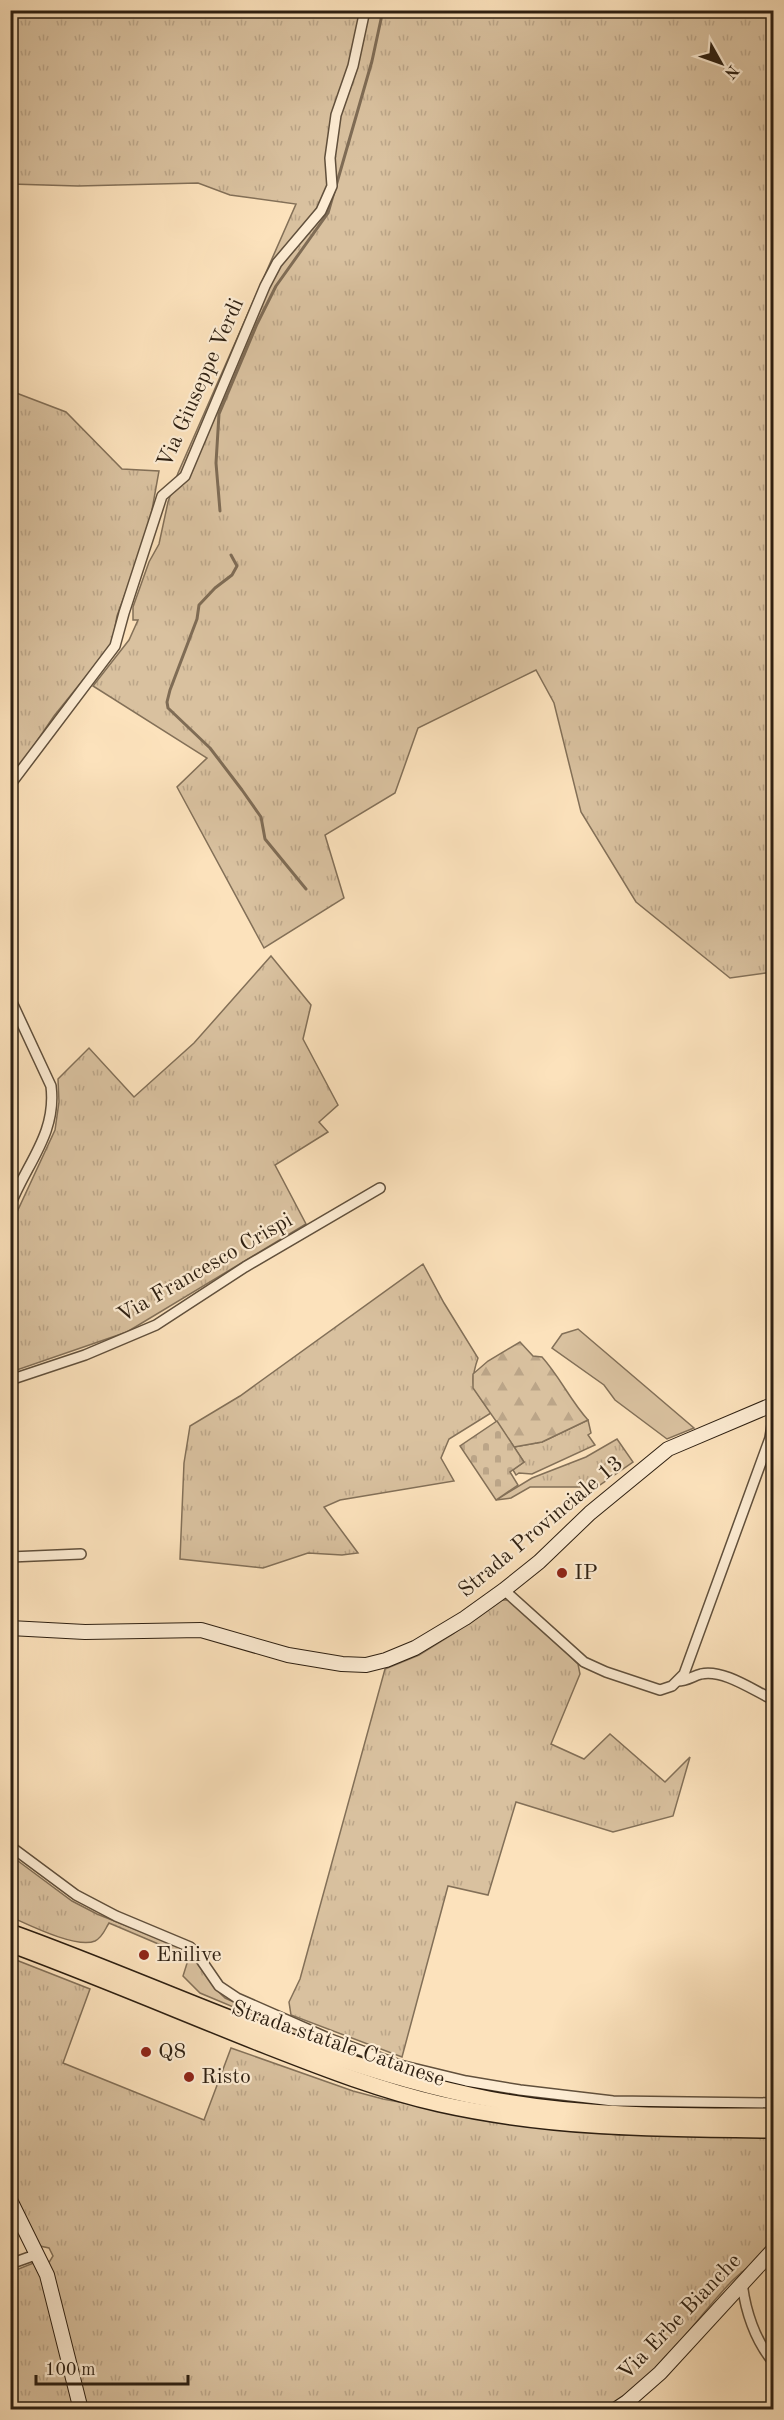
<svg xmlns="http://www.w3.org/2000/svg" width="784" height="2420" font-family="'Old Standard TT',serif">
<defs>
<pattern id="grass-tufts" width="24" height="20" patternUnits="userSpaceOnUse" patternTransform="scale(1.5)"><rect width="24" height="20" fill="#d9c19f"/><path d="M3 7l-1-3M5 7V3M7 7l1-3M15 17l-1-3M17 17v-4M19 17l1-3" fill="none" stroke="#bba588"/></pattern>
<pattern id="forest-firs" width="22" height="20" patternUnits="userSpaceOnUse" patternTransform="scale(1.5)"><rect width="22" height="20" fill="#d9c19f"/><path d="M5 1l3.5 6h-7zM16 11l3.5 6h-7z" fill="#bba588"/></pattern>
<pattern id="cemetery-stones" width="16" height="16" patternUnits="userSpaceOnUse" patternTransform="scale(1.5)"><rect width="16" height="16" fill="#d9c19f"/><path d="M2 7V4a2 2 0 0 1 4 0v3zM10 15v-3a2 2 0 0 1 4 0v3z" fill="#bba588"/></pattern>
</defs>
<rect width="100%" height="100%" fill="#fce2bc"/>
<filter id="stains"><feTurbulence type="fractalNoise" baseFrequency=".00333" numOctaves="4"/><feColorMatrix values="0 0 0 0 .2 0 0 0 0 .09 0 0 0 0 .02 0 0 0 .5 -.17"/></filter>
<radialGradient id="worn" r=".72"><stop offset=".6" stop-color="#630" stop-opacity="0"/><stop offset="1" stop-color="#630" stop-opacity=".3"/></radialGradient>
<!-- grass -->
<g fill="url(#grass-tufts)" stroke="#837058" stroke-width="1.5">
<path d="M11 11H773V972L730 978 636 902 581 812 554 703 536 670 418 728 395 793 325 835 344 898 264 948 177 787 207 758 93 686 129 640 138 620H133V607L149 562 159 544 168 502 178 473 296 204 230 195 198 183 78 186 11 184Z"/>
<path d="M11 391 66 412 122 469 159 471 148 532 117 616 112 644 54 716 11 779Z"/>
<path d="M271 956 311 1005 303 1039 338 1105 319 1122 328 1132 275 1165 306 1224 127 1332 11 1372V1225L55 1130 59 1102 58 1079 89 1048 134 1097 194 1043Z"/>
<path d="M423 1264 444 1303 478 1358C468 1387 474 1389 491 1413L449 1439 441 1458 454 1481 340 1500 324 1507 358 1553 342 1555 308 1553 263 1568 180 1559 184 1463 190 1426 240 1396Z"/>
<path d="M588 1420 591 1433 588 1435 595 1445 532 1474 519 1473 516 1475 513 1470 524 1462 514 1447 542 1442Z"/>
<path d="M617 1439 633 1462 597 1487H530L511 1498 496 1500 532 1478 586 1457Z"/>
<path d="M499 1600H509L522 1609 578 1664 580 1674 551 1744 584 1759 610 1734 665 1782 690 1757 673 1816 613 1832 516 1802 488 1895 448 1886 402 2057 291 2015 289 2002 300 1979 385 1669 419 1655 453 1634Z"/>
<path d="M10 1855 72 1901 97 1914 182 1948C200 1960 208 1984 225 1998L365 2060 300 2038 262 2019 200 1993 183 1976 189 1957 109 1923C105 1929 103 1937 95 1941 77 1949 29 1925 11 1917Z"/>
<path d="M11 1958 90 1989 63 2063 204 2120 231 2048 353 2091 383 2099 513 2123 561 2130 620 2135 773 2137V2240C765 2257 745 2268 731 2282 690 2325 658 2379 606 2409H87L48 2264 53 2256 49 2248 40 2246 11 2188Z"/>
<path d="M36 2262 46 2286 76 2409 11 2410V2272Z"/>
</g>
<!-- forest -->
<path fill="url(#forest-firs)" stroke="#837058" stroke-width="1.5" d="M520 1342 533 1356 542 1357C560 1377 570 1400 588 1420L542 1442 514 1447 473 1388V1374L488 1361Z"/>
<!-- cemetery -->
<path fill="url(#cemetery-stones)" stroke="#837058" stroke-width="1.5" d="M497 1421 524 1462 510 1472 518 1485 496 1500 460 1446Z"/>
<!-- garden -->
<path fill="#d9c19f" stroke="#837058" stroke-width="1.5" d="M578 1329 694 1428 667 1439 615 1400 604 1385 552 1348 562 1334Z"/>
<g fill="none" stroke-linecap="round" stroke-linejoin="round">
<!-- stream -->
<g stroke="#7f6c55" stroke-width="3">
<path d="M336 186 372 61 383 10"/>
<path d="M220 511 216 463 219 414 257 324 276 286 328 213 334 192"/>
<path d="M231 555 237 566 232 575 215 588 199 605 197 619 170 690 167 702 168 708 210 748 242 790 261 817 265 839 306 889"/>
</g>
<!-- street casing -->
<g stroke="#61503c" stroke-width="12">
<g id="street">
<path d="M10 785 115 646 124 613 162 496 185 476 265 286 277 263 321 211 332 186 330 158 336 115 353 66 365 10"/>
<path d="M10 998 51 1086C57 1134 26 1164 10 1206"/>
<path d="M10 1380 85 1355 156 1325 245 1267 380 1188"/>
<path d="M10 1557 81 1554"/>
<path d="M504 1590 584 1662 606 1672 660 1690 672 1686 684 1674 770 1438 774 1412"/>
<path d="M678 1681C687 1681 693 1676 701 1674 724 1669 754 1691 774 1700"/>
<path d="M10 1846 76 1895 116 1916 190 1947 197 1954 219 1986 237 1998 328 2038 400 2065 466 2081 520 2090 613 2101 774 2103"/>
<path d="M10 2264 38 2254"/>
<path d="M742 2282C745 2310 755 2341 774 2363"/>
</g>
</g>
<!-- secondary casing -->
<g stroke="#2d1f11" stroke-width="16">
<g id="secondary">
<path d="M10 1628 85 1632 201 1630 288 1655 342 1664 366 1665 386 1660 415 1648 465 1618 504 1590 539 1562 590 1513 668 1449 774 1404"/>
<path d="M10 2200 47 2275 81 2410"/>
<path d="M615 2410 627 2402 660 2373 774 2249"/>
</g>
</g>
<!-- primary casing -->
<g stroke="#2d1f11" stroke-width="18">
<g id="primary">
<path d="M10 1932C169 1989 322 2067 489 2099 583 2117 678 2116 774 2116"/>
<path d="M10 1944C94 1975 176 2010 259 2043 318 2066 378 2090 440 2104 552 2129 659 2129 774 2130"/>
</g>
</g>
<!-- street -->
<use href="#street" stroke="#fdecd3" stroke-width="9"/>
<!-- secondary -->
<use href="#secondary" stroke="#fdecd3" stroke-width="14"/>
<!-- primary -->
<use href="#primary" stroke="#fce2bc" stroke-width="15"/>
</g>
<!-- markers -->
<g fill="#8f2418" stroke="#fdecd3" stroke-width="2">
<circle cx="562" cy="1573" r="6"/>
<circle cx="144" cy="1955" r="6"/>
<circle cx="146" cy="2052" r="6"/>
<circle cx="189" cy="2077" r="6"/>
</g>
<g text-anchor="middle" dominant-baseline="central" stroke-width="4.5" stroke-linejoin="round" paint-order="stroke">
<!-- street labels -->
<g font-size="22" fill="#2d1f11" stroke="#fdecd3">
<text transform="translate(201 383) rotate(-66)">Via Giuseppe Verdi</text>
<text transform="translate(205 1268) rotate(-30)">Via Francesco Crispi</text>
<text transform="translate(541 1527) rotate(-40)">Strada Provinciale 13</text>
<text transform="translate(338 2044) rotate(19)">Strada statale Catanese</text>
<text transform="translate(680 2317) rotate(-46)">Via Erbe Bianche</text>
</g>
<!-- poi labels -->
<g font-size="22" fill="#2d1f11" stroke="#fdecd3" text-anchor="start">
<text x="574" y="1573">IP</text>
<text x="156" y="1955">Enilive</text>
<text x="158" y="2052">Q8</text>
<text x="201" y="2077">Risto</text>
</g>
</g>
<!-- margin -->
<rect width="784" height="2420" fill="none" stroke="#fce2bc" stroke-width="36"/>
<rect x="12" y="12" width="760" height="2396" fill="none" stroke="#2d1f11" stroke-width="3"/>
<rect x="18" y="18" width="748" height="2384" fill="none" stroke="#2d1f11" stroke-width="1.5"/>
<!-- north arrow -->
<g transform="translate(721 63) rotate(130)" stroke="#fdecd3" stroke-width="4.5" paint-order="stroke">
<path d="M0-4.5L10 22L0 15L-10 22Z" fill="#2d1f11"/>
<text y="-9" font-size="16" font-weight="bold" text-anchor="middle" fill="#2d1f11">N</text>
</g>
<!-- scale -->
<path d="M36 2375v9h152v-9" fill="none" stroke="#2d1f11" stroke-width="3"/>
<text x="45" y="2375" font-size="18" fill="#2d1f11" stroke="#fdecd3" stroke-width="4.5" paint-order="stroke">100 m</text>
<rect width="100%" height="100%" filter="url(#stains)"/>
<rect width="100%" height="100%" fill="url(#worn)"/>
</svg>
